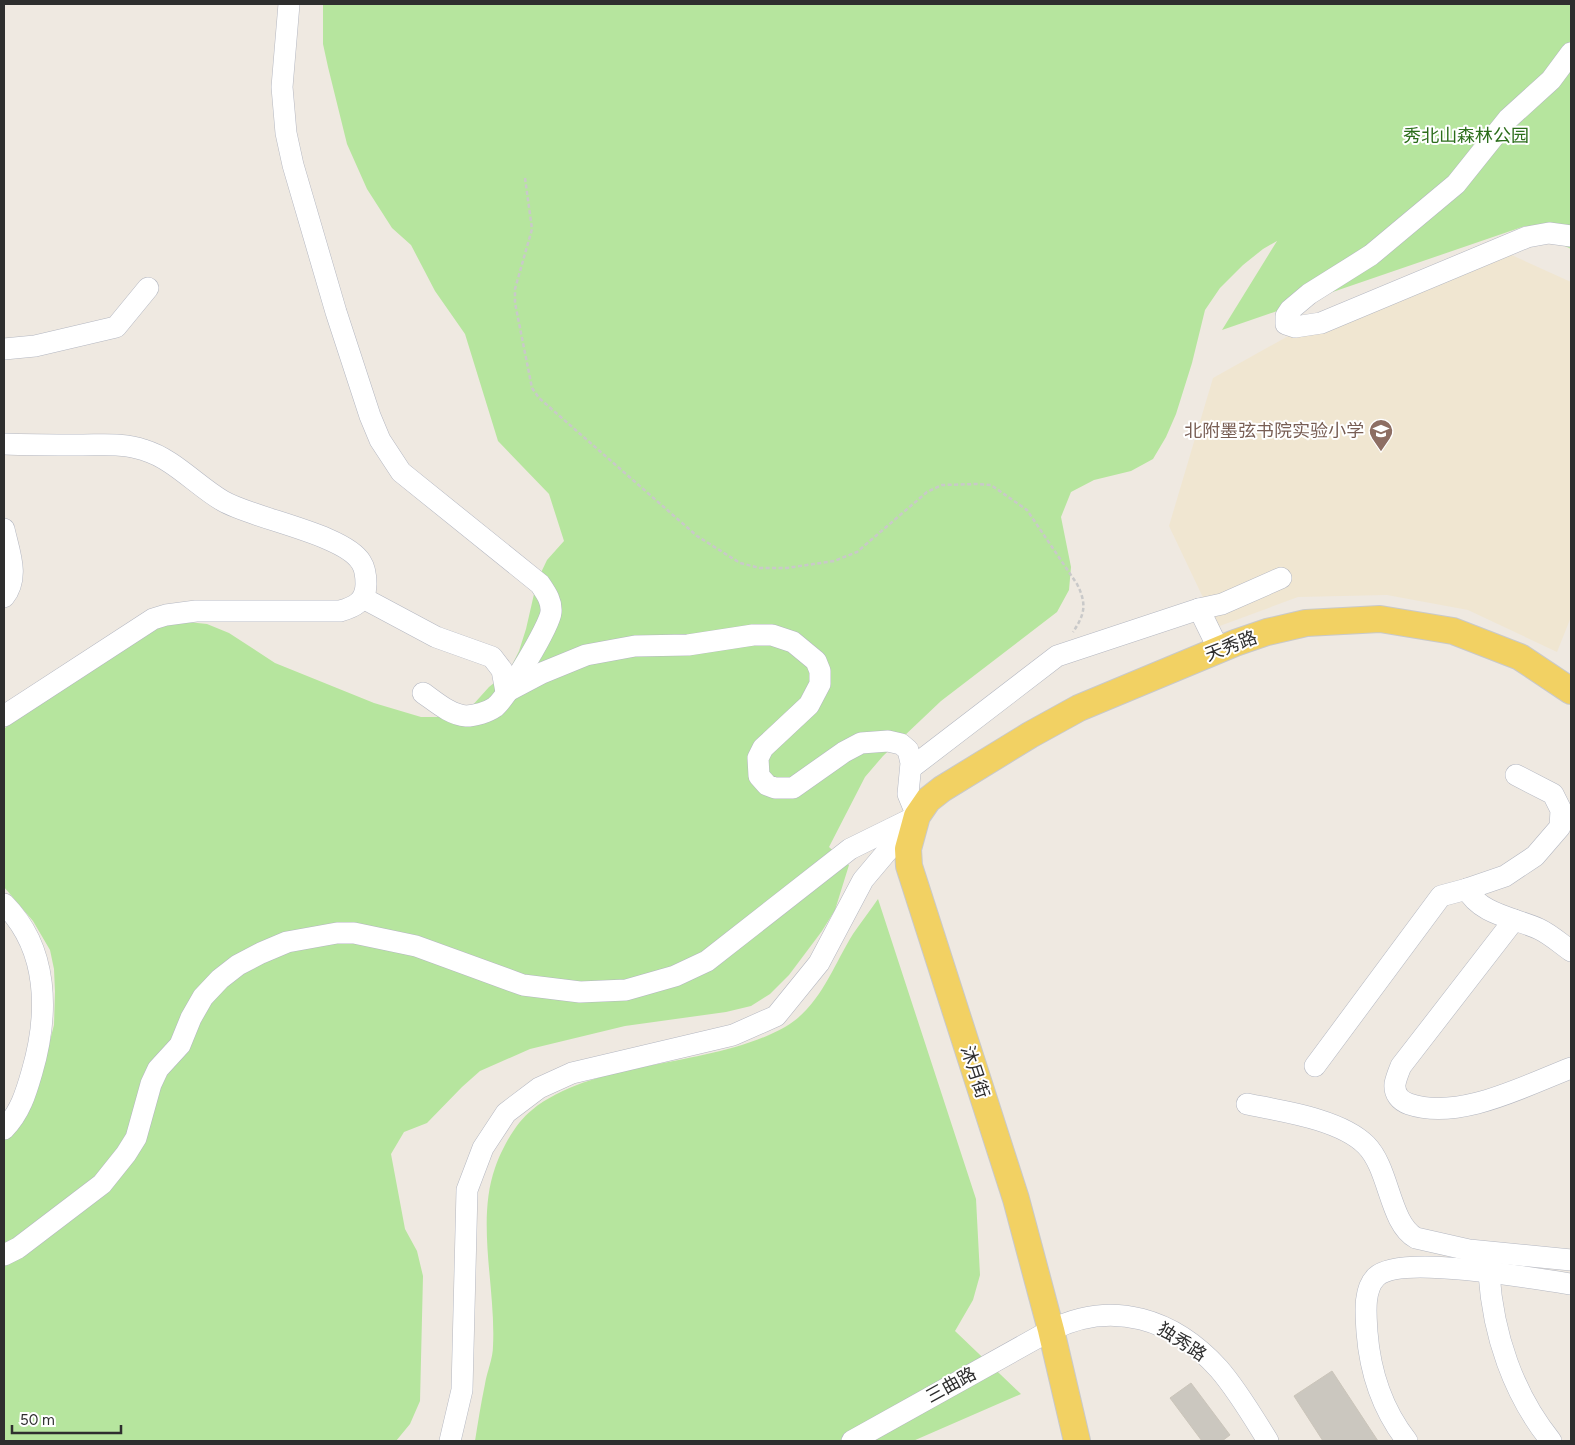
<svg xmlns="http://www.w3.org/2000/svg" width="1575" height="1445" font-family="Figtree,'Noto Sans SC',sans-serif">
<rect width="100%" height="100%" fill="#efe9e1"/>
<!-- education -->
<path fill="#f0e6d1" d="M1496 248 1571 282V617L1557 652 1468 610 1387 595 1298 597 1217 627 1169 526 1213 378 1335 310Z"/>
<!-- green -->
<g fill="#b6e59e">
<path d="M323 4H1571V249L1525 226 1222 330 1277 241 1263 249 1243 265 1220 288 1205 310 1192 363 1176 414 1166 437 1153 459 1131 471 1094 480 1071 492 1061 517 1071 567 1069 590 1057 612 941 701 883 756 865 777 829 847 849 865 835 910 822 931 789 975 770 994 751 1006 726 1012 625 1026 530 1049 480 1071 462 1087 427 1123 404 1132 391 1154 405 1229 417 1251 423 1276 420 1401 410 1424 396 1441H4V1137L39 1083 54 1025 55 992 54 969 50 950 33 921 4 887V729L12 721 132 641 164 625 188 622 207 624 229 633 275 663 374 703 421 717H448L471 707 489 687 509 671 519 651 526 629 537 581 547 560 564 541 549 494 498 441 465 334 435 291 411 245 392 228 367 189 347 144 328 67 323 44Z"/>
<path d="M878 899 976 1199 980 1275 973 1300 955 1331 1021 1394 913 1441H475C478 1422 481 1403 485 1384 487 1371 493 1359 493 1346 496 1289 476 1222 495 1168 501 1150 516 1122 532 1110 597 1058 710 1069 785 1027 820 1007 833 966 853 934 861 922 870 911 878 899Z"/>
</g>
<!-- building -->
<g fill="#cbc7bf" stroke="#cbc5ba">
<path d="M1332 1371 1378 1441H1323L1294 1396Z"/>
<path d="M1191 1383 1230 1435 1222 1441H1202L1170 1398Z"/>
</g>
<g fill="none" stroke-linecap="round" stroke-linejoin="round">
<!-- minor casing -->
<g stroke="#b4b7c1" stroke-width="22">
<g id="minor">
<path d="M289 4 282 87 286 133 293 165 336 312 370 416 380 440 401 472 540 584C546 593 552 601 551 612 550 626 506 698 495 707 488 712 475 716 466 716 450 715 435 701 423 693"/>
<path d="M1571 53 1551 80 1508 119 1456 184 1371 255 1309 294 1290 310 1286 316V324L1295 327 1321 323 1527 237 1549 233 1571 236"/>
<path d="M4 349 35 346 116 327 148 288"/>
<path d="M4 444C30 445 57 445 83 445 103 445 125 443 144 450 174 459 197 486 223 501 254 519 344 534 361 562 365 568 366 577 366 584 366 601 355 607 340 611H196L166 615 153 619 4 716"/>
<path d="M4 529C9 552 20 577 4 597"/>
<path d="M363 598 436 637 492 657 502 670 506 692 542 673 586 655 635 646 688 645 753 635H772L793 642 816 661 820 671V684L809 705 763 748 758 758 759 776 767 785 775 788H793L844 752 861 743 888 741 901 744 908 750 911 763 908 794 917 816"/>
<path d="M1199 609 1219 650"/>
<path d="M911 768 1057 656 1199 609 1222 604 1281 578"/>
<path d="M1516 775 1553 794 1561 810 1560 827 1535 856 1505 876 1467 889C1479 914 1515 918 1539 929 1550 934 1561 944 1571 951"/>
<path d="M4 904C49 949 49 1014 32 1072 26 1093 20 1113 4 1129"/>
<path d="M1514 920 1401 1066C1399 1071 1396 1078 1395 1084 1394 1094 1400 1101 1409 1104 1459 1121 1524 1086 1571 1068"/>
<path d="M1315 1066 1441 896 1467 889"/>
<path d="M1247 1104C1281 1111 1340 1119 1366 1145 1390 1169 1389 1223 1416 1238L1469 1250 1571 1260"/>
<path d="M4 1255 18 1248 102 1184 126 1154 136 1138 151 1084 158 1069 180 1045 191 1018 203 997 220 979 238 965 261 953 287 942 337 933H354L416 946 523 985 580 992 626 990 675 976 707 961 850 849 917 816"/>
<path d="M1489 1274C1493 1334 1513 1394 1551 1441"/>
<path d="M450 1441 462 1390 467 1190 483 1148 506 1113 539 1088 572 1073 733 1035 776 1016 819 963 863 880 911 823"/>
<path d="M852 1441 1051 1330C1113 1299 1174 1319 1219 1369 1238 1391 1253 1417 1268 1441"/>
<path d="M1407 1441C1382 1409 1370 1372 1367 1332 1366 1315 1363 1290 1376 1277 1400 1253 1535 1279 1571 1284"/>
</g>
</g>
<!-- major casing -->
<g stroke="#c9c9c9" stroke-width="28">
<path id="major" d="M1077 1441 1051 1330 1016 1199 909 866 908 849 917 816 928 800 942 789 1030 735 1079 708 1235 643 1267 632 1306 623 1380 619 1453 631 1520 657 1571 691"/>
</g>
<!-- path -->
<path stroke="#c9c9c9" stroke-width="2.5" stroke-dasharray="4 2.5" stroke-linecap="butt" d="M525 178 532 229 515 289V303L532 388 539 398 697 536 740 563 760 568H787L834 561 857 552 927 492 942 485 977 484 991 485 1027 510 1077 584C1087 604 1085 614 1073 632"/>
<!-- minor -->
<use href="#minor" stroke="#fff" stroke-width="21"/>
<!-- major -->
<use href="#major" stroke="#f2d163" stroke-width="26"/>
</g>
<!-- icons -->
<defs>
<g id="school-pin" transform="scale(1.25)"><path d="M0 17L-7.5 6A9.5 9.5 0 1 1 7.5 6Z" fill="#8d6e63" stroke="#fff"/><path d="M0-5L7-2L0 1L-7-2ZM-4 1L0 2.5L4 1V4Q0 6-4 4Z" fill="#fff"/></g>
</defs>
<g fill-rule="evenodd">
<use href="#school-pin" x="1381" y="431"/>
</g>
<g text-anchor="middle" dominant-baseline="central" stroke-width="4" stroke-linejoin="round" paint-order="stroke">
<!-- park labels -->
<g font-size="18" fill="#2c6e1b" stroke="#fff">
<text x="1466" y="136">秀北山森林公园</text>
</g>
<!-- education labels -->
<g font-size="18" fill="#785e54" stroke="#fff" text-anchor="end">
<text x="1364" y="431">北附墨弦书院实验小学</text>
</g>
<!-- street labels -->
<g font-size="18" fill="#2e2e2e" stroke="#fff">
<text transform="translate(1231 646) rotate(-21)">天秀路</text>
<text transform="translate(975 1072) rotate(72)">沐月街</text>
<text transform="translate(1182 1342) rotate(33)">独秀路</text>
<text transform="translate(951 1385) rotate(-29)">三曲路</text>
</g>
</g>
<!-- border -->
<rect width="1575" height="1445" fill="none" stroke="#2e2e2e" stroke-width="10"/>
<!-- scale -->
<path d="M12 1425v8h109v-8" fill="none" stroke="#2e2e2e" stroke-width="2.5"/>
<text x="20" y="1425" font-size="15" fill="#2e2e2e" stroke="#ffffff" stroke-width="4" paint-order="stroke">50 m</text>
</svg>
